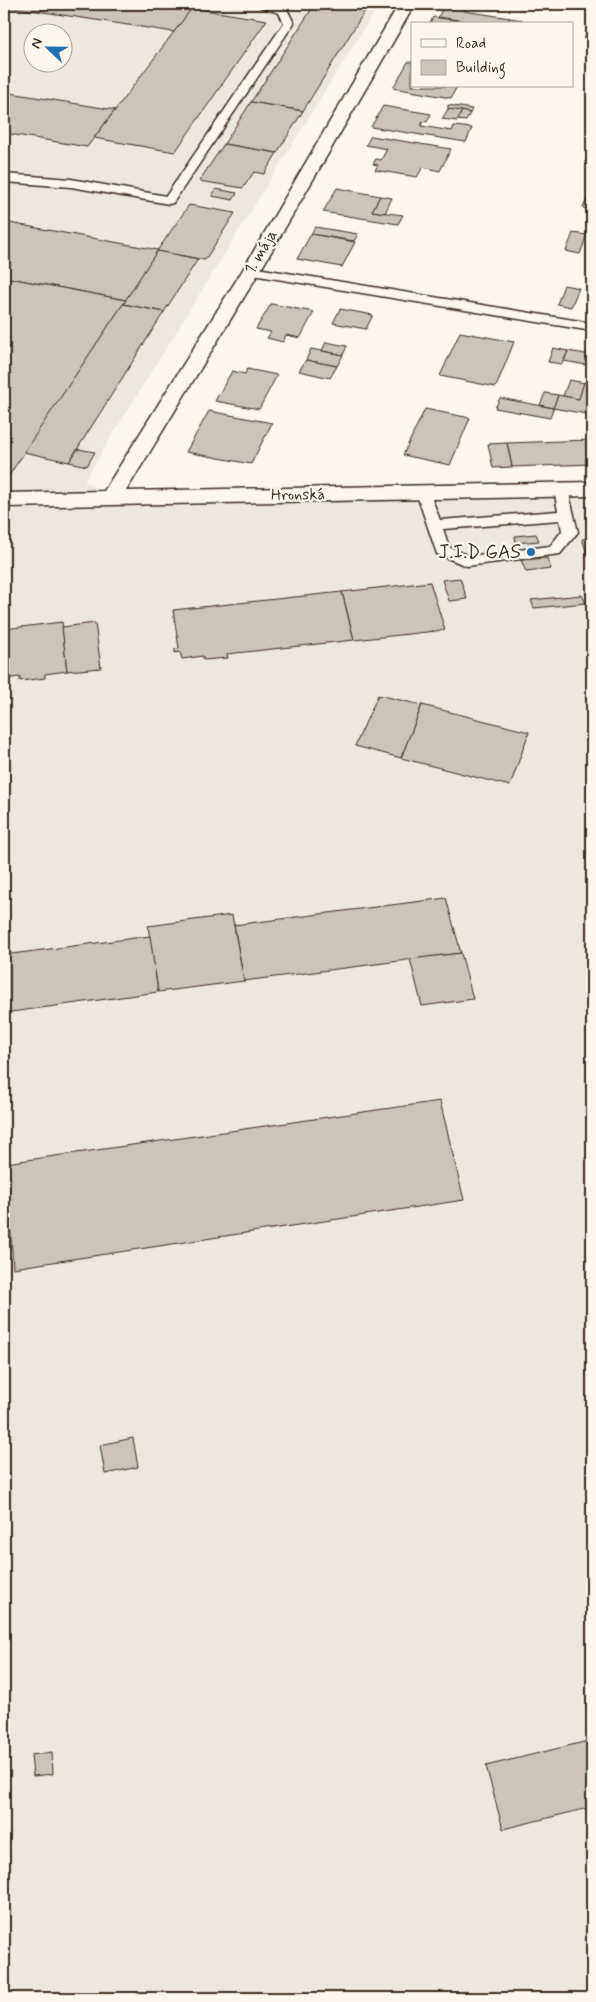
<svg xmlns="http://www.w3.org/2000/svg" width="596" height="2002" font-family="Mynerve,sans-serif">
<rect width="100%" height="100%" fill="#fbf7ec"/>
<filter id="ink" filterUnits="userSpaceOnUse"><feTurbulence type="fractalNoise" baseFrequency=".02" numOctaves="2"/><feDisplacementMap in="SourceGraphic" scale="10" xChannelSelector="R" yChannelSelector="G"/><feConvolveMatrix kernelMatrix="1 2 1 2 8 2 1 2 1" color-interpolation-filters="sRGB"/></filter>
<g filter="url(#ink)">
<!-- built -->
<path fill="#ede8dd" fill-rule="evenodd" d="M4 4H379L84 481 111 498 592 489V1998H4ZM32 32H62V62H32Z"/>
<!-- building -->
<g fill="#ccc4b9" stroke="#3b2a1e">
<path d="M4 4H196L174 32 4 6Z"/>
<path d="M315 4H369L303 111 251 102Z"/>
<path d="M445 4H468L464 11 510 18 507 24H485L438 17Z"/>
<path d="M192 8 267 20 175 152 94 138Z"/>
<path d="M433 17 466 22 465 24H430Z"/>
<path d="M510 18 522 20 520 24H507Z"/>
<path d="M589 28 592 29V40L584 39Z"/>
<path d="M408 62H412V86H457L451 98 393 88Z"/>
<path d="M4 92 115 110 87 147 4 133Z"/>
<path d="M251 102 303 111 277 153 224 144Z"/>
<path d="M448 105 472 109 470 113 448 109Z"/>
<path d="M383 106 431 114 427 122 423 121 421 126 452 131 454 126 472 128 466 142 371 127Z"/>
<path d="M448 109 462 111 457 121 442 119Z"/>
<path d="M462 111 470 113 466 121 458 120Z"/>
<path d="M371 136 451 149 440 171 423 167 417 177 375 170 378 165 373 164 376 159 381 160 387 149 366 145Z"/>
<path d="M224 144 277 153 264 174 254 172 243 188 199 181Z"/>
<path d="M337 188 380 196 372 211 403 215 398 224 323 212Z"/>
<path d="M216 189 237 193 233 200 212 196Z"/>
<path d="M380 196 392 198 385 213 372 211Z"/>
<path d="M587 199 592 200V210L583 208Z"/>
<path d="M189 205 235 213 205 260 157 251Z"/>
<path d="M4 222 158 250 126 300 4 277Z"/>
<path d="M315 227 358 234 354 241 311 234Z"/>
<path d="M573 233 587 235 580 254 566 251Z"/>
<path d="M311 234 355 242 342 267 297 259Z"/>
<path d="M157 251 198 259 164 312 123 304Z"/>
<path d="M4 277 126 300 8 477 4 476Z"/>
<path d="M564 285 579 288 571 307 557 304Z"/>
<path d="M123 304 164 312 69 462 24 452Z"/>
<path d="M271 304 314 312 300 338 286 335 283 342 267 338 271 332 256 329Z"/>
<path d="M340 309 373 315 366 329 333 323Z"/>
<path d="M460 332 514 342 496 387 440 376Z"/>
<path d="M326 342 347 346 343 355 322 351Z"/>
<path d="M553 348 568 351 562 364 548 362Z"/>
<path d="M311 349 322 351 343 355 337 366 306 360Z"/>
<path d="M568 351 592 355V366L564 361Z"/>
<path d="M306 360 337 366 330 378 299 371Z"/>
<path d="M247 369 277 375 259 409 215 401 232 371 245 374Z"/>
<path d="M569 380 585 383 579 399 563 396Z"/>
<path d="M584 382 592 384V415L553 408 558 395 579 399Z"/>
<path d="M545 393 558 395 553 408 540 405Z"/>
<path d="M500 398 553 408 550 418 495 408Z"/>
<path d="M425 409 470 418 450 465 403 455Z"/>
<path d="M209 411 272 423 251 464 186 452Z"/>
<path d="M591 440 592 464 512 467 507 443Z"/>
<path d="M507 443 512 467 493 468 488 444Z"/>
<path d="M78 449 95 452 87 466 69 462Z"/>
<path d="M536 534 539 541 516 543 515 536Z"/>
<path d="M592 538V560L590 561 582 539Z"/>
<path d="M547 558 551 569 526 572 521 560Z"/>
<path d="M460 578 467 599 449 601 442 580Z"/>
<path d="M430 582 445 630 354 640 342 592Z"/>
<path d="M342 592 354 640 227 654 228 658 203 660V656L182 659 180 652 175 653V649L179 648 173 610Z"/>
<path d="M582 595 586 603 534 608 531 600Z"/>
<path d="M62 622 67 671 45 674V678L20 681V677L4 679V629Z"/>
<path d="M95 623 101 668 67 671 62 627Z"/>
<path d="M378 695 422 705 401 758 355 746Z"/>
<path d="M422 705 529 732 510 786 401 758Z"/>
<path d="M446 898 461 953 244 981 234 925Z"/>
<path d="M232 915 244 981 158 992 148 926Z"/>
<path d="M150 936 158 992 4 1013V955Z"/>
<path d="M461 953 473 999 422 1006 410 959Z"/>
<path d="M440 1101 464 1200 13 1268 6 1163Z"/>
<path d="M133 1438 138 1467 105 1474 100 1445Z"/>
<path d="M592 1740V1807L503 1829 486 1766Z"/>
<path d="M52 1752 53 1774 33 1776 31 1755Z"/>
</g>
<g fill="none" stroke-linecap="round" stroke-linejoin="round">
<!-- service casing -->
<g stroke="#3b2a1e" stroke-width="3">
<g id="service">
<path d="M257 4H272L287 9 294 23 173 203 169 204 71 187 4 182V174L71 179 166 196 284 23 279 13 258 6Z"/>
<path d="M251 267 592 323V331L246 274 245 271 246 268Z"/>
<path d="M561 485 566 487 568 490 578 532 560 554 467 566 437 554 416 492 418 489H428L440 520 558 511 554 490 556 487ZM560 520 562 531 550 546 469 556 449 547 443 529Z"/>
</g>
</g>
<!-- minor casing -->
<g stroke="#3b2a1e" stroke-width="3">
<path id="minor" d="M399 4H415L260 271 126 491 592 482V496L4 507V493L104 491 242 271Z"/>
</g>
<!-- service -->
<use href="#service" fill="#fbf7ec" fill-rule="evenodd"/>
<!-- minor -->
<use href="#minor" fill="#fbf7ec" fill-rule="evenodd"/>
</g>
</g>
<!-- markers -->
<circle fill="#1f6fb2" stroke="#fbf7ec" stroke-width="2" cx="531" cy="552" r="5"/>
<g text-anchor="middle" dominant-baseline="central" stroke-width="4.5" stroke-linejoin="round" paint-order="stroke">
<!-- far-street labels -->
<g font-size="16" fill="#3b2a1e" stroke="#fbf7ec">
<text transform="translate(261 252) rotate(-59)">1. mája</text>
<text transform="translate(298 495) rotate(-1)">Hronská</text>
</g>
<!-- poi labels -->
<g font-size="19" fill="#3b2a1e" stroke="#fbf7ec" text-anchor="end">
<text x="521" y="552">J.I.D GAS</text>
</g>
</g>
<!-- margin -->
<rect width="596" height="2002" fill="none" stroke="#fbf7ec" stroke-width="20"/>
<rect x="10" y="10" width="576" height="1982" fill="none" stroke="#3b2a1e" stroke-width="2" filter="url(#ink)"/>
<!-- legend -->
<rect x="411" y="22" width="162" height="65" fill="#fbf7ec" stroke="#aea59a"/>
<rect x="421" y="39" width="25" height="8" fill="#fbf7ec" stroke="#aea59a"/>
<text x="456" y="48" font-size="15" fill="#3b2a1e">Road</text>
<rect x="421" y="60" width="25" height="15" fill="#ccc4b9" stroke="#aea59a"/>
<text x="456" y="72" font-size="15" fill="#3b2a1e">Building</text>
<!-- north arrow -->
<g transform="translate(48 48) rotate(292)"><circle r="24" fill="#fbf7ec" stroke="#aea59a"/>
<path d="M0-4L9 19L0 12L-9 19Z" fill="#1f6fb2"/>
<text y="-8" font-size="14" font-weight="bold" text-anchor="middle" fill="#3b2a1e">N</text>
</g>
</svg>
